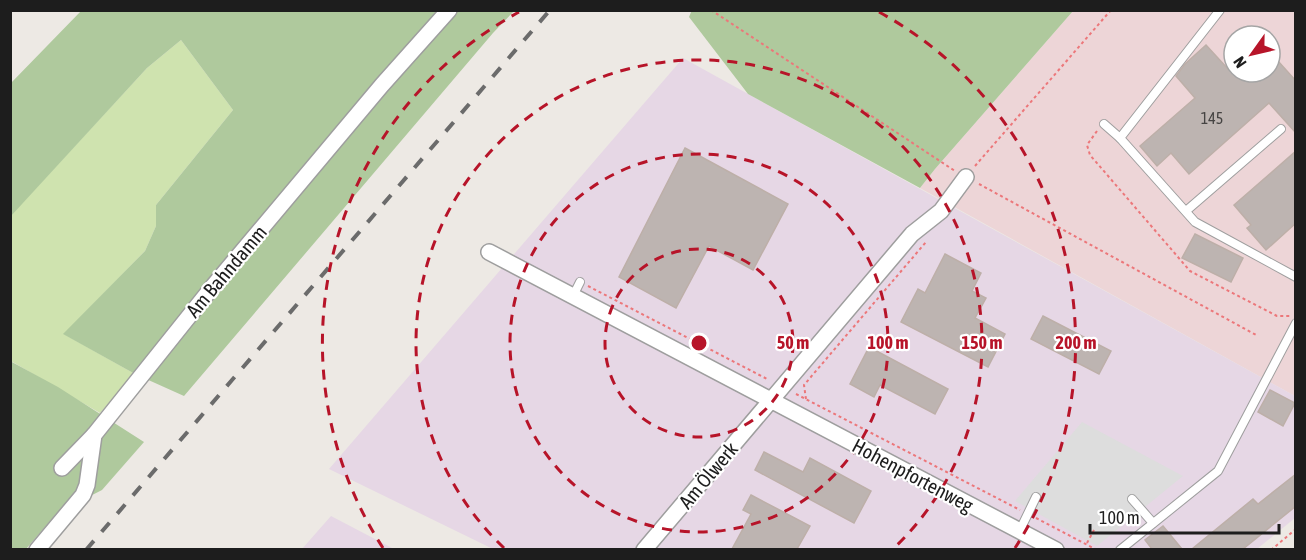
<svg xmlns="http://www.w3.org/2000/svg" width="1306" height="560" font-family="'Asap Condensed',sans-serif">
<rect width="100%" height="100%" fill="#ede9e4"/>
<!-- commercial -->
<path fill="#edd5d7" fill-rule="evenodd" d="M1073 11H1295V396L920 188 935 169ZM1234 36H1270V72H1234Z"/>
<!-- industrial -->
<g fill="#e6d7e5">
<path d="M683 58 1295 396V518L1257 549H493L329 469Z"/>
<path d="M331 516 394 549H302Z"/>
</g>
<!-- grass -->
<path fill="#cfe3af" d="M181 40 233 110 156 205V226L145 251 64 334 135 374 100 413 11 361 10 216 147 68Z"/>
<!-- forest -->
<g fill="#afc99d">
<path d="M692 10H1073V11L935 169 920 188 748 94 689 17Z"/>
<path d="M81 11H514L493 33 184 396 135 374 63 334 145 251 156 226V205L233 110 181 40 147 68 11 216V83Z"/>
<path d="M10 361 58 387 144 442 102 490 57 513 26 549H11Z"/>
</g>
<!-- parking -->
<path fill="#ddd" d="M1082 422 1183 476 1097 546 1015 501Z"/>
<!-- building -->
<g fill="#bdb4b1" stroke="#bdafa8" stroke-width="1.5">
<path d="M1206 45 1228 69 1234 64V72H1270V52L1296 81V133L1269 103 1189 174 1171 153 1157 166 1140 146 1195 98 1176 76 1185 64Z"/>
<path d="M685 148 788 204 753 270 709 246 676 308 619 277Z"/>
<path d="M1296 151V223L1266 250 1247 228 1251 225 1234 205Z"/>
<path d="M1195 234 1243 258 1231 282 1182 258Z"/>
<path d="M945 254 981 273 972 291 986 298 975 318 1005 334 988 367 901 322 918 289 925 293Z"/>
<path d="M1043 316 1111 351 1099 374 1031 339Z"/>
<path d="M869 347 948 389 935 414 880 385 874 397 850 384Z"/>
<path d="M1270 390 1295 403 1283 426 1258 412Z"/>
<path d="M764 452 803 472 810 458 871 491 854 523 755 470Z"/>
<path d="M1296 474V506L1243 549H1192L1253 499 1258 504Z"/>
<path d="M751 495 810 526 797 549H732L751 514 743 510Z"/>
<path d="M1163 526 1182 549H1152L1145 540Z"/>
</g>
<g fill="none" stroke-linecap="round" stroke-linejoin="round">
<!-- service casing -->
<g stroke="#9e9e9e" stroke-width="10">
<g id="service">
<path d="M1220 10 1120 138 1195 222 1296 277"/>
<path d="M1104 124 1120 138"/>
<path d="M1186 211 1281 129"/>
<path d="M573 296 580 282"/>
<path d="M1132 499 1153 523"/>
<path d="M1020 530 1036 497"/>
<path d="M1120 550 1218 471 1296 323"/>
</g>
</g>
<!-- minor casing -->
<g stroke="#9e9e9e" stroke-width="18">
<g id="minor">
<path d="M489 252 1056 550"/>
<path d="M62 468 94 435"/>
<path d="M37 550 83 495 87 485 94 435 214 285 382 85 449 10"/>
<path d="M644 550 912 234 941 211 966 177"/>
</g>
</g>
<!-- path -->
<g stroke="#ec777a" stroke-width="2" stroke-dasharray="3 3" stroke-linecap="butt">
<path d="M711 10 955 171"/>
<path d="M1097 131 1087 145 1090 155 1190 271 1277 316H1290"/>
<path d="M975 166 1111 10"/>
<path d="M979 184 1258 336"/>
<path d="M588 286 769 380"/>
<path d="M796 394 1020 510"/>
<path d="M806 399 804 385 926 242"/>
<path d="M1036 518 1097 550"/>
<path d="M1087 543 1094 530"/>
<path d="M1271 550 1296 529"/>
</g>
<!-- service -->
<use href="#service" stroke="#fff" stroke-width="8"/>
<!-- minor -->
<use href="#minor" stroke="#fff" stroke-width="15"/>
<!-- rail -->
<path stroke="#6b6b6b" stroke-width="4" stroke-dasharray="12 12" stroke-linecap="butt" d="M86 550 550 10"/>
</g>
<!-- distance rings -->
<g fill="none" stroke="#b71429" stroke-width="3" stroke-dasharray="10 8">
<circle cx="699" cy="343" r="94"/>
<circle cx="699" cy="343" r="189"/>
<path d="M504 548A283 283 0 1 1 894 548"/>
<path d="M383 548A377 377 0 0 1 519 12M879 12A377 377 0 0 1 1015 548"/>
</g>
<g text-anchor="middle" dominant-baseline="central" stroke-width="4.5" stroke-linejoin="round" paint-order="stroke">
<!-- number labels -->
<g font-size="16" fill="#454342">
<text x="1212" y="118">145</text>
</g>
<!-- street labels -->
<g font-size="20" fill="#1d1d1d" stroke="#fff">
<text transform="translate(226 271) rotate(-50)">Am Bahndamm</text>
<text transform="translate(708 475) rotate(-50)">Am Ölwerk</text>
<text transform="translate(913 475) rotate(28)">Hohenpfortenweg</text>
</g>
</g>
<circle cx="699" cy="343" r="9" fill="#b71429" stroke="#fff" stroke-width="3"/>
<g font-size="18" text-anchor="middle" font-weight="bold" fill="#b71429" stroke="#fff" stroke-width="4.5" stroke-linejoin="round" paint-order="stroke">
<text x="793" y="349">50 m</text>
<text x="888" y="349">100 m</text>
<text x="982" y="349">150 m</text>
<text x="1076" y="349">200 m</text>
</g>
<!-- border -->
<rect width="1306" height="560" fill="none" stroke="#1d1d1d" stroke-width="24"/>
<!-- north arrow -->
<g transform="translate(1252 54) rotate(236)"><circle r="28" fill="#ffffff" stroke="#a5a5a5" stroke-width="1.5"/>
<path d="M0-4.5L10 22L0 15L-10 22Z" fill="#b71429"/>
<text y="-9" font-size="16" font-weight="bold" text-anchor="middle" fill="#1d1d1d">N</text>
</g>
<!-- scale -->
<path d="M1090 524v9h189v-9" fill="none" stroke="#1d1d1d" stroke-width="3"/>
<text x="1099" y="524" font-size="18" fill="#1d1d1d" stroke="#ffffff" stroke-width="4.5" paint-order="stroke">100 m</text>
</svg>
